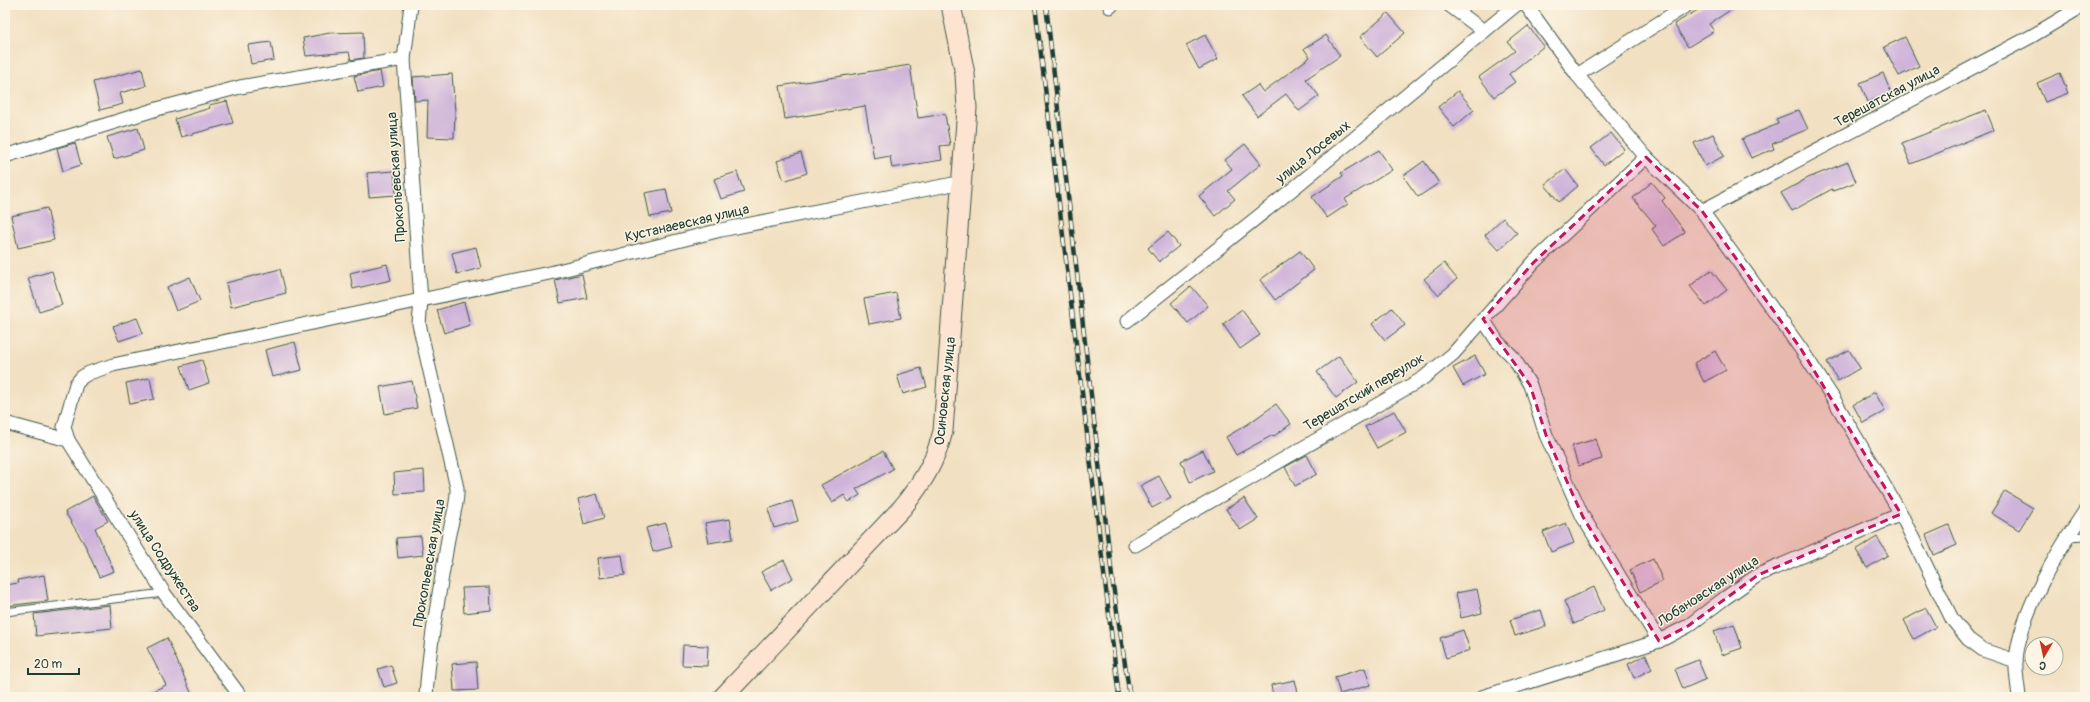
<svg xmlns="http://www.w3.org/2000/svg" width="2090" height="702" font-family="Pangolin,sans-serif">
<rect width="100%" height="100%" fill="#fcf5e5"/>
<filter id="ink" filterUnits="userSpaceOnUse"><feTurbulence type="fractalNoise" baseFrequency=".025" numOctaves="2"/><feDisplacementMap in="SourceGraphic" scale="8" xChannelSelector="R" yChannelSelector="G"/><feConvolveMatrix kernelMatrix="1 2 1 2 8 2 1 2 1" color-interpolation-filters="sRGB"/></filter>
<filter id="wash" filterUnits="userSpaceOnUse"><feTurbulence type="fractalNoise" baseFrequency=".012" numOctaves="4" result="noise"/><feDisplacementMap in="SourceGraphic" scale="16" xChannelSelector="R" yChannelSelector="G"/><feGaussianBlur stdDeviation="0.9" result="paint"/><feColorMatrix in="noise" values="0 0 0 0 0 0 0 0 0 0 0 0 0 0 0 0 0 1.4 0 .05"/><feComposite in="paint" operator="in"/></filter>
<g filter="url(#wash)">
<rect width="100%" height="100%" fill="#f1e0c1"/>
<g id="blocks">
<!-- building -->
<g fill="#ceb3da">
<path d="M1706 5H1738L1709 24 1714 31 1688 47 1674 24Z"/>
<path d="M1388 13 1405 33 1377 57 1360 37Z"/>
<path d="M1528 26 1544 46 1509 74 1515 82 1494 97 1479 77 1515 51 1508 42Z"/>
<path d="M363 32 364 58 351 60 349 52 306 56 303 38 330 33Z"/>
<path d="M1205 35 1218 59 1199 69 1186 45Z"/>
<path d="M1326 35 1340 56 1306 79 1319 96 1299 111 1286 94 1257 116 1242 96 1258 85 1263 92 1310 57 1304 49Z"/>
<path d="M1905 37 1919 66 1899 76 1884 47Z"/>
<path d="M271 42 274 60 251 64 248 45Z"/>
<path d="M910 65 918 118 945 114 950 145 940 146 942 160 892 168 890 156 874 159 865 106 785 119 780 86Z"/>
<path d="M142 69 146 86 120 93 123 104 100 110 93 82Z"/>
<path d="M380 71 383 87 358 92 354 76Z"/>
<path d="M1883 73 1891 93 1868 102 1860 83Z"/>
<path d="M2060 73 2068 93 2045 102 2037 83Z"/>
<path d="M452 74 455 112 454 138 427 137 428 100 415 101 413 77Z"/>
<path d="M1458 91 1474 110 1454 127 1438 107Z"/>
<path d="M227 101 233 123 181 137 175 119 210 108 209 105Z"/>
<path d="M1799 110 1808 129 1772 144 1774 149 1751 158 1742 139 1778 124 1776 119Z"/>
<path d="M1986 110 1994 130 1911 164 1902 143Z"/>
<path d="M138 128 144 150 114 159 107 137Z"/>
<path d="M1611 133 1624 149 1604 165 1591 148Z"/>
<path d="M1713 134 1724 156 1705 166 1694 143Z"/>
<path d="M75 143 81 165 63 171 57 148Z"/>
<path d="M1245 144 1261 164 1228 191 1235 199 1215 216 1199 196 1232 169 1225 160Z"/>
<path d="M1379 150 1392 170 1345 199 1348 204 1327 218 1312 197 1343 176 1341 173Z"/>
<path d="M801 153 807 173 784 181 777 161Z"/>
<path d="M1424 161 1439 183 1418 197 1403 176Z"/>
<path d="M1848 162 1856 182 1833 191 1832 189 1792 211 1781 193 1808 178Z"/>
<path d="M1565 169 1578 186 1559 202 1545 185Z"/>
<path d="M394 171 396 195 369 197 367 173Z"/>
<path d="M737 172 744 192 721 199 714 179Z"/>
<path d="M1652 182 1665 198 1662 201 1685 232 1664 246 1652 229 1656 226 1633 198Z"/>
<path d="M666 189 671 213 650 217 645 193Z"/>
<path d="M47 208 54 240 18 248 11 216Z"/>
<path d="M1503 218 1517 233 1499 250 1485 235Z"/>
<path d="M1168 232 1179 246 1159 262 1148 248Z"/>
<path d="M476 247 481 268 457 274 452 253Z"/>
<path d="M1300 251 1314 270 1275 300 1260 280Z"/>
<path d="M1444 263 1457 279 1438 295 1424 279Z"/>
<path d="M387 264 391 280 353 289 350 273Z"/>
<path d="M280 269 286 293 231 307 226 283Z"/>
<path d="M1711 270 1727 290 1706 306 1690 286Z"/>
<path d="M52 271 62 305 39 312 28 278Z"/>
<path d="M582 274 587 298 560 303 555 280Z"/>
<path d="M190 277 200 301 176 311 167 287Z"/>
<path d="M1191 286 1208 306 1188 323 1171 303Z"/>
<path d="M896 293 901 318 869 324 864 299Z"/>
<path d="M464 302 470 325 444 333 437 310Z"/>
<path d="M1392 308 1405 325 1385 340 1372 324Z"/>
<path d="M1242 310 1260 335 1240 349 1223 324Z"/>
<path d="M137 318 143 333 119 341 113 326Z"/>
<path d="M295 342 302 370 272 377 265 350Z"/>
<path d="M1849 350 1860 368 1838 381 1827 362Z"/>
<path d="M1715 351 1726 370 1704 382 1694 363Z"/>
<path d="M1339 356 1358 382 1336 398 1317 372Z"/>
<path d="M1475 356 1485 374 1463 386 1453 368Z"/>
<path d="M202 360 209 383 189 390 181 366Z"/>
<path d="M921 368 927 387 903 394 897 375Z"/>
<path d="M150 378 154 399 130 404 126 383Z"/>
<path d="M412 381 417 408 385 414 380 387Z"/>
<path d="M1875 392 1885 411 1863 423 1853 405Z"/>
<path d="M1276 404 1291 424 1274 436 1273 435 1236 455 1226 437 1248 424Z"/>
<path d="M1394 411 1406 432 1377 448 1365 427Z"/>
<path d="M1596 439 1602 459 1578 466 1572 446Z"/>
<path d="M1203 450 1213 471 1190 482 1181 461Z"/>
<path d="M883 451 893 469 856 489 860 495 849 502 844 495 832 503 821 485Z"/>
<path d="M1307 455 1317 474 1295 486 1285 467Z"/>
<path d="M424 470 425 492 395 494 394 473Z"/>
<path d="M1159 476 1171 498 1152 508 1140 486Z"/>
<path d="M2005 491 2033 508 2019 530 1991 513Z"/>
<path d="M597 494 604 518 584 524 578 499Z"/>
<path d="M93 496 108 521 95 528 114 571 99 577 85 545 65 512Z"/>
<path d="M1244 498 1258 519 1240 530 1226 509Z"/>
<path d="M792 501 798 521 774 528 768 509Z"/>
<path d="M730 519 733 539 709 543 705 523Z"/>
<path d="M666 523 672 547 653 552 646 528Z"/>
<path d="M1566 523 1574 543 1551 552 1543 532Z"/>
<path d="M1949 525 1957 545 1934 555 1926 535Z"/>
<path d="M421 536 423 555 398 558 396 538Z"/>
<path d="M1877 537 1888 555 1867 568 1856 550Z"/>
<path d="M622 555 625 575 600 578 598 558Z"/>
<path d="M1653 559 1663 581 1640 592 1630 570Z"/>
<path d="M784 560 793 578 771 590 761 572Z"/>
<path d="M44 575 48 601 5 606V585L19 583 18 580Z"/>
<path d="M490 587 491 610 464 613 462 588Z"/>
<path d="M1594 587 1604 610 1574 624 1564 601Z"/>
<path d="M1477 589 1482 613 1461 618 1456 593Z"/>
<path d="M110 605 112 628 36 636 34 614Z"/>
<path d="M1926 608 1936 627 1914 639 1904 620Z"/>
<path d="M1541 610 1546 626 1515 636 1510 620Z"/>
<path d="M1734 624 1742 648 1722 655 1714 631Z"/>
<path d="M1463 630 1470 650 1446 658 1440 638Z"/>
<path d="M167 638 193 697H140L166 685 147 648Z"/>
<path d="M683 645 708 646 707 666 682 665Z"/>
<path d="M1646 655 1652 669 1634 678 1628 664Z"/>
<path d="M1698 660 1706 679 1683 689 1675 669Z"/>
<path d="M476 662 478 690 454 691 452 664Z"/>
<path d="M391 665 397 683 384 687 378 669Z"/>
<path d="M1365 668 1370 685 1340 694 1335 677Z"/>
<path d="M1295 680 1299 697H1273L1271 685Z"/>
</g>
</g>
</g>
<g filter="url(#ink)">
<use href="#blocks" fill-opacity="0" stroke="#3e5549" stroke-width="1"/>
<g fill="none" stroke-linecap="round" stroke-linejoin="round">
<!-- service casing -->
<g stroke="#3e5549" stroke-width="9">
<g id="service">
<path d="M2067 537 2085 536"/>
<path d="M5 612 164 593"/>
</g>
</g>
<!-- minor casing -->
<g stroke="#3e5549" stroke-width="15">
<g id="minor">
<path d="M411 5 404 59 421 301 419 324 457 488C458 506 451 521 448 539 440 591 429 644 426 697"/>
<path d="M1449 5 1484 31"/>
<path d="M1526 5 1577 75 1646 157 1702 211 1801 349 1833 398 1901 514 1952 619 1968 639 1983 650 2016 661"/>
<path d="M1110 7 1112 5"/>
<path d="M1577 75 1687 5"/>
<path d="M5 156 157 109 240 87 404 59"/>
<path d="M1702 211 2032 36 2084 5"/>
<path d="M1483 319 1497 341 1513 357 1530 385 1546 435 1583 517 1659 641"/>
<path d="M1127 321 1294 188 1516 5"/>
<path d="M5 423 68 440"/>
<path d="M1135 545 1422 379 1453 354 1534 262 1646 157"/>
<path d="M241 697 164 593 68 440 64 427 76 384 82 377 89 373 113 365 554 272 721 230 963 182"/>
<path d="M1482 697 1659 641 1688 626 1725 598 1758 575 1901 514"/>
<path d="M2019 697C2018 685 2015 672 2016 660 2020 613 2058 550 2085 511"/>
</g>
</g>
<!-- secondary casing -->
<g stroke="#3e5549" stroke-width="21">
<path id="secondary" d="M723 697 902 508C922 483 935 463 943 431L967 108 965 74 951 5"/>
</g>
<!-- service -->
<use href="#service" stroke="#fff" stroke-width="7"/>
<!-- minor -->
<use href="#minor" stroke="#fff" stroke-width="13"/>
<!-- secondary -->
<use href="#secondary" stroke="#fde4d1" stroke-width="19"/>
<!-- rail casing -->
<g stroke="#1f3d34" stroke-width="4.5">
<g id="rail">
<path d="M1035 5 1119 697"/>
<path d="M1046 5 1113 585 1130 697"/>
</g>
</g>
<!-- rail -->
<use href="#rail" stroke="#fcf5e5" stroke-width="3" stroke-dasharray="9" stroke-linecap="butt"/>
</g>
</g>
<!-- marked area -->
<path fill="#c2185b" fill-opacity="0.2" stroke="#c2185b" stroke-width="3" stroke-dasharray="8 5" stroke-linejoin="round" d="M1646 157 1702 211 1801 349 1901 514 1758 575 1688 626 1659 641 1583 517 1546 435 1530 385 1483 319 1534 262Z"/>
<g text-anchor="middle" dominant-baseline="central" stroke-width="3" stroke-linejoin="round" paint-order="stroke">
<!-- street labels -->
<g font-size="14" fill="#1f3d34" stroke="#fcf5e5">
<text transform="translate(1887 96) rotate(-28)">Терешатская улица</text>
<text transform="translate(1313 152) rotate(-39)">улица Лосевых</text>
<text transform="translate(396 177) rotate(-94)">Прокопьевская улица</text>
<text transform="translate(687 223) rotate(-13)">Кустанаевская улица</text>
<text transform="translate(945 391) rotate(-84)">Осиновская улица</text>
<text transform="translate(1364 392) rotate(-31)">Терешатский переулок</text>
<text transform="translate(165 561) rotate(57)">улица Содружества</text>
<text transform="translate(429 563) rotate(-80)">Прокопьевская улица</text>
<text transform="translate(1708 591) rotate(-33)">Лобановская улица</text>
</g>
</g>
<!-- margin -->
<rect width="2090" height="702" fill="none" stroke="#fcf5e5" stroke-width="20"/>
<!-- north arrow -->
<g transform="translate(2044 656) rotate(189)"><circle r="19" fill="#fcf5e5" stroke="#a4ab9e"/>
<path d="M0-3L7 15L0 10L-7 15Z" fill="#c8321e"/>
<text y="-6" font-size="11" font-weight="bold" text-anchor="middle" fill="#1f3d34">С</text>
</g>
<!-- scale -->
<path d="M28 668v6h51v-6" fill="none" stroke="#1f3d34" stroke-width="2"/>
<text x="34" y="668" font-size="12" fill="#1f3d34" stroke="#fcf5e5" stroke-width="3" paint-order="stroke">20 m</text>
</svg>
